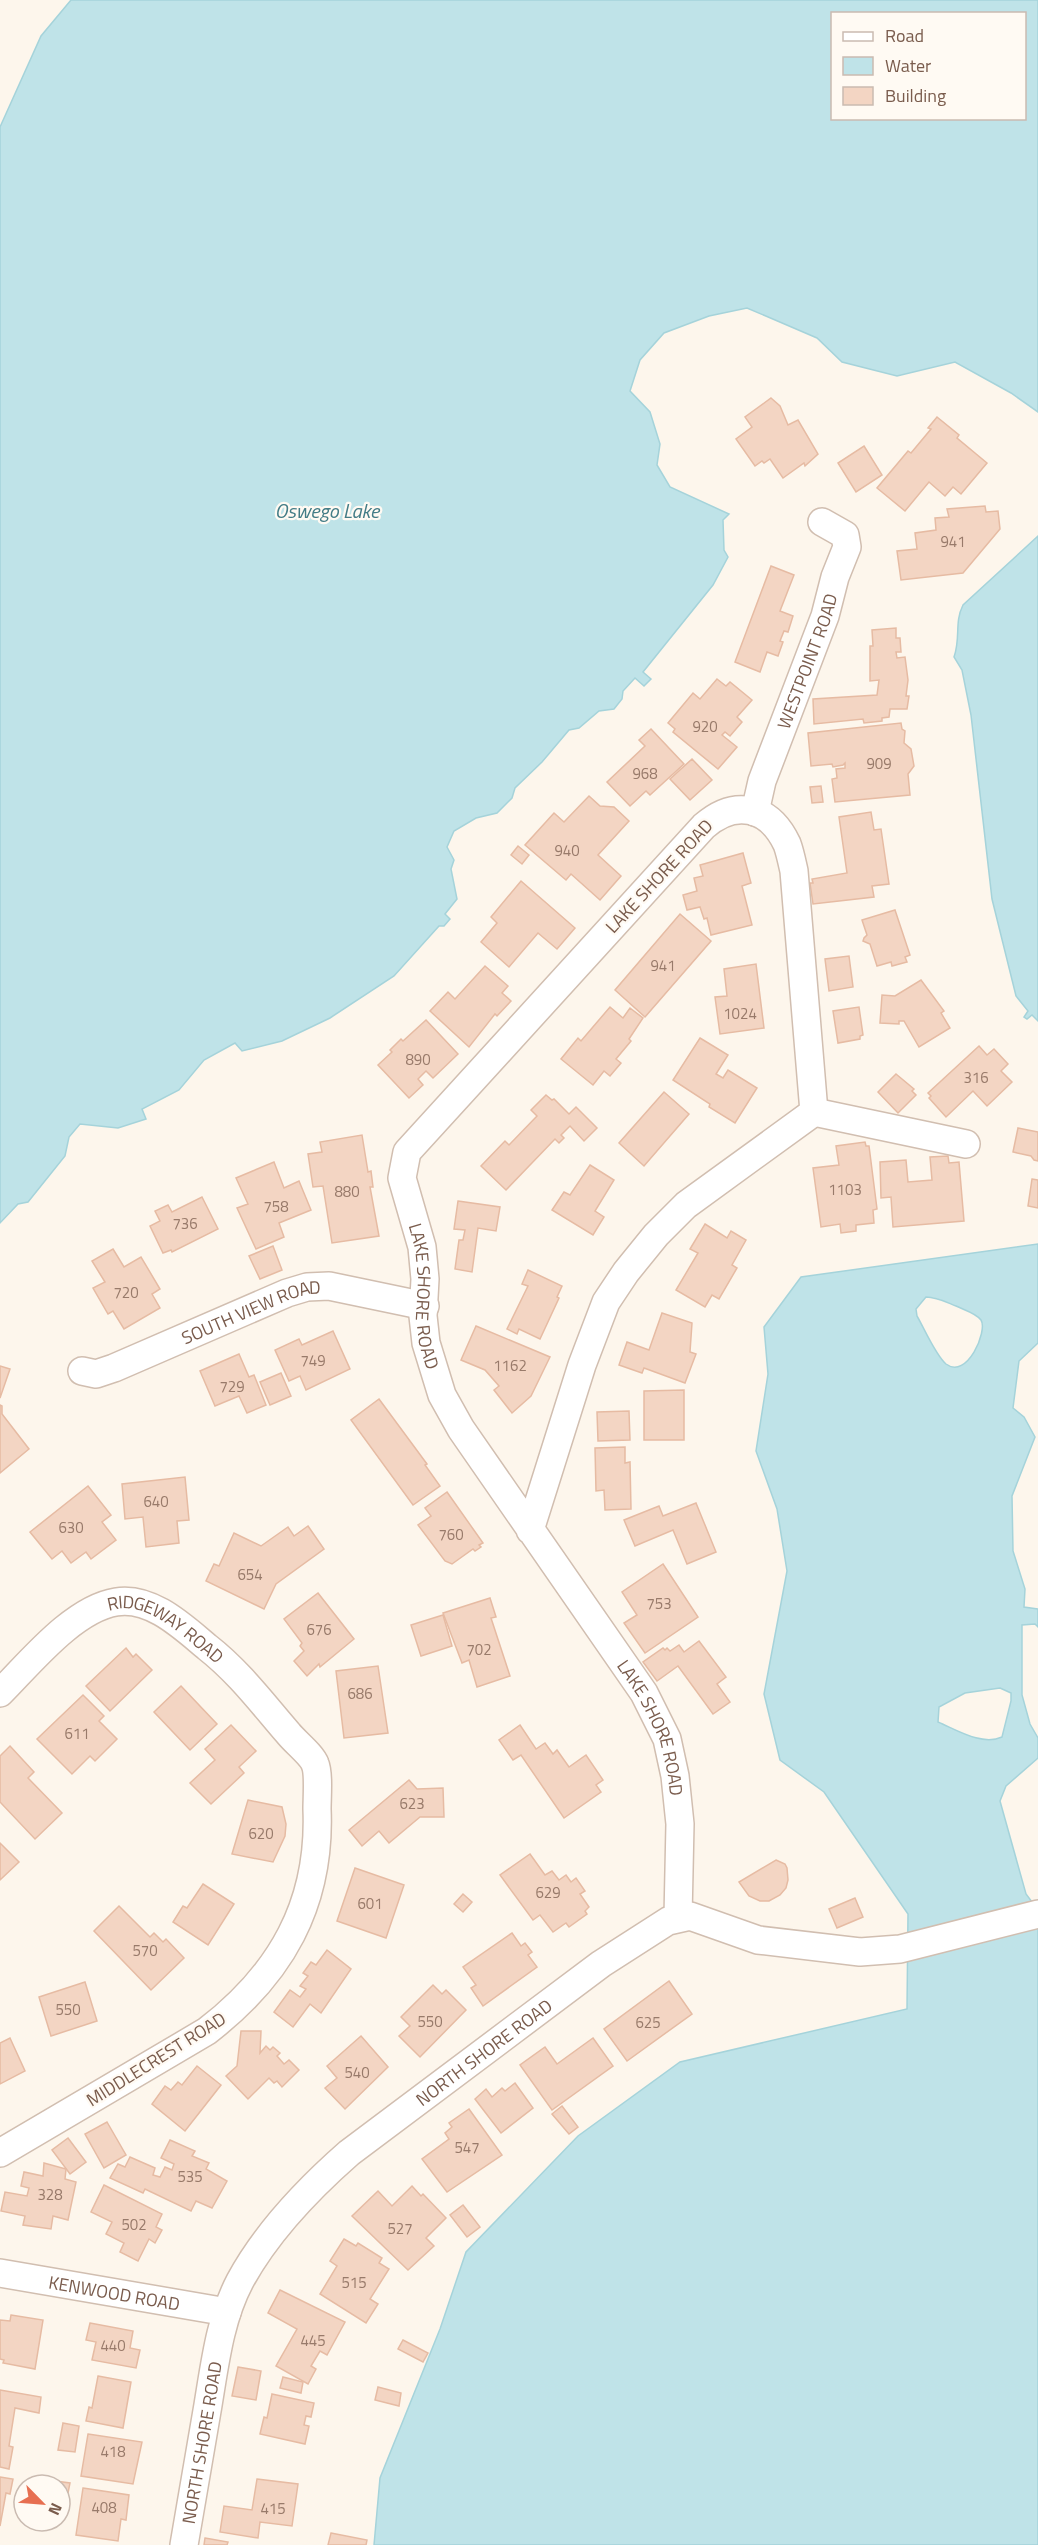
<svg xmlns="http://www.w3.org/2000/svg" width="1038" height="2545" font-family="'Titillium Web',sans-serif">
<rect width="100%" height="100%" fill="#fdf6ec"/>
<!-- water -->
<g fill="#bfe3e8" stroke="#a5d3da" stroke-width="1.5" fill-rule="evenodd">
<path d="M71 0H1038V412L1011 393 955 362 897 376 842 362 817 338 747 308 709 316 664 333 640 360 630 391 650 412 660 444 657 465 670 487 729 514 723 520 724 550 728 557 713 585 643 672 651 679 644 686 635 678 623 691 622 699 614 709 599 711 579 728 569 730 542 762 515 788 512 798 497 813 476 818 454 831 447 847 454 860 451 869 457 899 445 914 450 919 444 926H439L394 976 330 1018 282 1041 242 1051 235 1043 204 1060 179 1090 142 1109 146 1119 118 1128 80 1124 69 1137 65 1156 28 1202 18 1204 0 1223V127L41 36ZM832 14H1024V118H832Z"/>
<path d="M1038 536V1021L1032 1015 1027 1019 1024 1017 1028 1011 1016 996 992 899 971 715 962 670 954 657C961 637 954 623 963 605Z"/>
<path d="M1038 1244V1343L1019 1361 1013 1408 1024 1417 1035 1437 1012 1496 1013 1551 1025 1589 1024 1607 1038 1609V1627L1035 1624 1022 1625V1695L1030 1724 1038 1738V1758L1006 1786 1000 1801 1026 1894 1038 1910V2545H374L380 2478 440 2329 466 2252 578 2136 680 2062 907 2009 908 1914 824 1792 780 1760 764 1694 787 1571 777 1509 756 1451 768 1374 764 1327 801 1277ZM926 1297C937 1297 946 1302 956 1306 964 1310 976 1313 981 1320 988 1331 967 1380 946 1364 936 1356 924 1328 917 1316L916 1309ZM1000 1688 1011 1693V1701L1002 1737C982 1746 957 1730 938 1722L939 1707 965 1693Z"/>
</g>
<!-- building -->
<g fill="#f3d5c3" stroke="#e6bba3" stroke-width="1.5">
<path d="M771 398 780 406 788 425 798 420 818 454 805 466 804 463 783 478 770 459 764 463 762 461 755 466 736 439 752 427 745 417Z"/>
<path d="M937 417 959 435 957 438 987 463 961 494 953 487 945 496 929 482 905 511 877 488 908 451 911 453 931 429 928 428Z"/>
<path d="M864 446 882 475 856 492 838 463Z"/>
<path d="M985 506 986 512 998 511 1000 529 963 573 901 580 897 551 917 549 915 533 936 530 935 518 949 517 947 509Z"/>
<path d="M771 566 794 575 780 611 793 616 788 632 784 631 780 641 783 642 778 656 767 652 760 672 735 662Z"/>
<path d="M896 628V638H900L901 652H896L897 658 905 657 908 680 906 696H909L907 709H890L889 717 882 718V721L864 723 863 719 814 724 813 699 877 695 879 680 870 681V646H873L872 630Z"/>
<path d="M717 679 726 686 730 682 752 700 737 717 742 722 730 736 725 732 722 735 737 747 718 769 673 732 675 729 668 723 693 693 700 699Z"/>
<path d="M901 723 902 729 905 731 904 743 911 749 914 766 908 774 910 795 835 802 832 779 837 778 836 769 845 768V763L843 765 833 767 832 764 811 766 808 733Z"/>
<path d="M651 729 684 764 650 795 646 791 630 806 607 782 645 746 639 740Z"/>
<path d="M692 759 712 780 690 800 670 779Z"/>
<path d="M821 786 823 802 812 803 810 787Z"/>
<path d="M589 796 600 806 614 807 629 821 598 855 621 876 600 900 571 874 566 880 525 845 554 813 564 822Z"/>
<path d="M871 812 874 830 881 829 889 884 872 886 874 897 813 904 810 883H813L812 879 847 873 839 817Z"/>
<path d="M518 846 529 855 522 864 511 855Z"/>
<path d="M743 853 751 883 742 886 752 925 711 935 707 918 704 919 700 907 687 910 683 895 697 891 694 878 703 876 700 865Z"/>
<path d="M521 881 575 928 557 949 538 933 509 967 481 942 497 923 491 917Z"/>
<path d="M895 910 910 955 905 957 907 962 892 966 891 962 877 966 870 944 863 941 864 938 867 935 862 920Z"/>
<path d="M680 914 711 941 645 1017 615 990Z"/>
<path d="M849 956 853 987 829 991 825 959Z"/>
<path d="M756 964 764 1028 720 1034 715 997 727 996 724 969Z"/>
<path d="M485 966 508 986 502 993 511 1001 497 1016 495 1014 469 1047 430 1011 448 992 455 999Z"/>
<path d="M921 980 944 1011 941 1013 950 1028 919 1047 904 1021H899V1024L880 1023 882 995 895 996Z"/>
<path d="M610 1007 623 1018 630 1008 643 1018 629 1039 631 1041 616 1059 621 1063 610 1076 604 1071 593 1085 561 1059 578 1038 581 1041Z"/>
<path d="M859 1007 863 1035 860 1036V1039L838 1043 833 1011Z"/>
<path d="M426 1020 458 1054 433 1078 426 1071 418 1079 423 1085 409 1098 378 1065 392 1052 390 1050 401 1039 403 1041Z"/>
<path d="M700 1038 728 1055 716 1074 723 1078 728 1070 757 1088 735 1123 709 1107 710 1104 673 1080Z"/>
<path d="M979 1046 987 1055 994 1049 1008 1064 1001 1071 1012 1082 987 1106 973 1091 946 1117 929 1098 931 1096 928 1093Z"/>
<path d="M896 1074 914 1089 912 1091 916 1095 898 1113 878 1092Z"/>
<path d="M664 1092 689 1114 644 1166 619 1143Z"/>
<path d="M546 1095 552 1100 554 1099 569 1114 576 1107 597 1128 584 1141 570 1126 561 1135 564 1138 559 1143 555 1139 506 1190 481 1166 505 1141 509 1145 537 1116 531 1110Z"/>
<path d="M1018 1128 1038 1132V1161L1034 1160 1031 1156 1013 1152Z"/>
<path d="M362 1135 368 1172 371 1171 373 1187H370L379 1236 332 1243 323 1186 313 1187 308 1154 322 1152 320 1142Z"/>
<path d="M865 1142 866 1146H869L877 1209 873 1210 874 1223 856 1225V1231L841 1233 840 1224 821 1227 813 1168 839 1165 836 1146Z"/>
<path d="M948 1156 949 1163 959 1162 964 1221 893 1227 891 1197 881 1198 880 1162 906 1160 908 1182 932 1180 930 1157Z"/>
<path d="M274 1162 284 1188 299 1181 311 1210 279 1223 284 1237 256 1249 237 1208 248 1204 236 1178Z"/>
<path d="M590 1165 614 1180 595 1211 604 1217 593 1235 552 1210 564 1192 570 1195Z"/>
<path d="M1032 1179 1038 1180V1208L1028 1206Z"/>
<path d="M202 1197 218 1229 172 1252 171 1250 163 1253 150 1226 160 1221 155 1211 168 1205 172 1212Z"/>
<path d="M458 1201 500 1207 496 1231 478 1228 472 1272 455 1269 459 1240H463L465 1230 454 1229Z"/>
<path d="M705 1224 727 1238 731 1231 746 1240 732 1265 737 1268 719 1299 712 1295 705 1307 676 1290 698 1253 690 1249Z"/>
<path d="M273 1246 282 1270 260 1279 249 1256Z"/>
<path d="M113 1249 124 1267 141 1257 160 1289 152 1294 160 1308 124 1329 113 1311 108 1314 93 1288 105 1282 92 1261Z"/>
<path d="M528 1270 562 1286 557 1297 559 1298 540 1339 519 1329 517 1334 507 1329 528 1286 522 1284Z"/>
<path d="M662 1313 692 1323 690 1352 696 1354 685 1383 644 1368 642 1373 619 1365 627 1342 649 1350Z"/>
<path d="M476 1326 550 1357 531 1396 512 1413 494 1390 499 1386 485 1370 461 1360Z"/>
<path d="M333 1331 350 1369 306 1390 300 1376 289 1381 275 1350 299 1339 302 1345Z"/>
<path d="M239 1354 249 1377 254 1375 266 1405 247 1413 239 1396 215 1406 200 1371Z"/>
<path d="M0 1366 10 1369 0 1398Z"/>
<path d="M281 1373 291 1396 270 1405 260 1382Z"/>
<path d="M684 1390V1440H644V1391Z"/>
<path d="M379 1399 427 1464 425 1465 440 1486 413 1505 351 1420Z"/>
<path d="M0 1405 2 1406V1414L29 1449 0 1473Z"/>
<path d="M629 1411 630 1440 598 1441 597 1412Z"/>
<path d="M625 1447V1463L630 1462 631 1509 605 1510 604 1490 596 1491 595 1448Z"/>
<path d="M185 1477 189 1520 177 1521 179 1543 146 1547 143 1517 125 1519 122 1484Z"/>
<path d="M88 1486 111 1515 102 1522 116 1540 91 1559 86 1552 71 1563 62 1551 52 1559 30 1532Z"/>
<path d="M447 1492 483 1543 479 1545 481 1547 475 1551 473 1549 452 1564 445 1561 418 1525 431 1516 425 1508Z"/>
<path d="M696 1503 716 1552 687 1564 673 1530 635 1546 624 1520 659 1506 663 1516Z"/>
<path d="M308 1526 324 1549 276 1584 264 1609 206 1581 214 1564 219 1566 234 1533 261 1546 288 1527 294 1536Z"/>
<path d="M663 1564 698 1617 645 1653 624 1623 637 1615 622 1592Z"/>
<path d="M318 1593 354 1639 320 1667 319 1664 307 1676 294 1661 304 1651 300 1646 302 1643 284 1619Z"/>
<path d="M490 1598 496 1617 491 1618 510 1676 477 1687 469 1660 462 1663 443 1613Z"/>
<path d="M443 1615 452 1646 421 1656 411 1625Z"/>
<path d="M699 1641 726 1677 717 1684 730 1702 713 1714 678 1666 657 1681 643 1662 663 1648 665 1650 667 1648 670 1651 679 1645 684 1652Z"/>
<path d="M126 1648 133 1657 136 1654 152 1670 110 1711 86 1686Z"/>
<path d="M378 1666 388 1733 344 1738 336 1671Z"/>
<path d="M181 1686 217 1724 190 1750 154 1712Z"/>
<path d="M83 1695 104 1716 99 1721 117 1739 95 1761 90 1756 72 1774 37 1739Z"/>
<path d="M231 1725 256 1751 239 1767 244 1773 211 1804 190 1783 215 1760 205 1749Z"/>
<path d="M520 1725 536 1749 545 1743 553 1754 557 1750 569 1767 586 1755 603 1780 596 1785 601 1792 564 1818 521 1755 513 1760 499 1740Z"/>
<path d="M10 1746 34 1772 28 1778 62 1813 35 1839 0 1802V1756Z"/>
<path d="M409 1780 417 1789 443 1788 444 1817H420L389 1843 379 1831 362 1846 349 1830Z"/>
<path d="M248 1800 282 1807 286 1824 285 1836 273 1862 232 1854Z"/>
<path d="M0 1843 19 1862 0 1880Z"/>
<path d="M530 1854 545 1875 552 1871 559 1880 566 1875 571 1882 576 1878 585 1891 580 1894 589 1907 585 1911 587 1914 569 1927 566 1923 553 1932 540 1915 533 1920 500 1875Z"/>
<path d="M776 1860 785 1864 787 1868 788 1880 786 1888 780 1895 769 1901H760L749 1896 739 1882Z"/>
<path d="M355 1868 404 1885 386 1938 337 1921Z"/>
<path d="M203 1884 234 1904 208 1945 173 1922 183 1906 187 1908Z"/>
<path d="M463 1894 472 1902 463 1912 454 1904Z"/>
<path d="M855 1898 863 1917 837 1928 829 1909Z"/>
<path d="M119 1906 150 1937 154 1933 163 1942 166 1939 184 1958 151 1990 94 1931Z"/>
<path d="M512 1933 521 1946 525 1943 532 1952 528 1955 537 1967 483 2006 471 1988 476 1985 463 1967Z"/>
<path d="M327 1950 351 1969 321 2013 310 2004 293 2027 274 2012 290 1990 300 1997 306 1989 300 1986 308 1976 303 1973 311 1962 316 1965Z"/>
<path d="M669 1981 692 2014 627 2061 604 2029Z"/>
<path d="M85 1982 97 2021 51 2036 39 1997Z"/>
<path d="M433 1985 442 1994 446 1990 466 2010 420 2057 399 2036 410 2026 401 2017Z"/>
<path d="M241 2031H261L260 2053 266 2046 270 2050 273 2047 280 2053 277 2056 284 2064 289 2060 299 2070 282 2087 277 2081 274 2083 269 2078 248 2099 226 2076 237 2066Z"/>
<path d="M361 2036 388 2067 345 2109 325 2088 337 2078 327 2066Z"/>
<path d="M10 2038 25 2071 0 2084V2043Z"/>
<path d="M593 2038 613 2066 552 2110 520 2065 545 2047 557 2064Z"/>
<path d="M197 2066 221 2085 185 2131 152 2104 165 2086 171 2090 178 2082 182 2085Z"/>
<path d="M515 2083 533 2108 501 2133 475 2099 486 2089 492 2097 502 2088 505 2091Z"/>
<path d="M562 2106 578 2127 569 2134 552 2114Z"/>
<path d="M469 2109 502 2155 447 2192 422 2159 449 2139 445 2133 452 2127 449 2123Z"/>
<path d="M107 2122 126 2155 104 2168 85 2134Z"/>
<path d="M68 2138 86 2162 70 2174 52 2150Z"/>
<path d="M170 2140 195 2151 192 2156 209 2163 206 2169 227 2181 212 2208 196 2201 191 2211 145 2189 143 2193 110 2178 118 2164 125 2167 130 2157 155 2168 153 2175 160 2177 165 2167 172 2170 174 2164 161 2158Z"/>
<path d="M44 2163 66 2169 65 2179 76 2182 68 2220 53 2216 51 2229 23 2225 25 2216 1 2211 5 2192 27 2196 29 2188 21 2186 24 2172 43 2176Z"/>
<path d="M104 2185 162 2214 156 2227 162 2230 155 2243 149 2239 138 2261 120 2252 124 2243 106 2234 112 2222 91 2212Z"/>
<path d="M412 2186 421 2196 423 2194 446 2218 426 2238 434 2246 408 2270 352 2216 378 2191 392 2206Z"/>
<path d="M463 2205 480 2227 467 2237 450 2215Z"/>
<path d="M344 2239 356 2246 358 2243 382 2258 379 2263 389 2269 370 2299 378 2304 366 2323 320 2294 337 2266 330 2261Z"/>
<path d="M280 2290 345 2322 327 2355 320 2351 311 2366 316 2369 308 2384 276 2366 297 2329 268 2313Z"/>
<path d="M11 2315 43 2320 35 2369 3 2363 4 2360 0 2359V2320L10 2321Z"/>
<path d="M90 2323 133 2331 130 2348 140 2350 136 2368 92 2360 96 2342 86 2340Z"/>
<path d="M403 2340 428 2353 423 2362 398 2349Z"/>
<path d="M238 2367 261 2371 256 2400 232 2396Z"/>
<path d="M98 2376 131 2382 123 2428 86 2421 89 2407 92 2408Z"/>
<path d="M283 2377 303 2382 301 2393 280 2388Z"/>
<path d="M378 2387 401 2393 399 2406 375 2400Z"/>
<path d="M0 2390 41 2397 39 2413 15 2408 9 2446 13 2447 9 2469 0 2467Z"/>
<path d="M272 2394 314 2403 311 2417 306 2416 304 2425 309 2426 305 2444 260 2434 264 2417 267 2418Z"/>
<path d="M63 2423 79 2426 75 2452 58 2450Z"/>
<path d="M88 2434 142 2442 133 2484 81 2476Z"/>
<path d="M0 2477 13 2479 10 2494 6 2493 0 2526Z"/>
<path d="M257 2479 298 2484 292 2526 260 2522 258 2538 220 2532 224 2506 252 2510Z"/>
<path d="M55 2481 70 2483 65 2508H60V2485H54Z"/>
<path d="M83 2488 129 2495 126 2520 121 2519 118 2541 76 2535Z"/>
<path d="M331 2533 367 2540 366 2545H328Z"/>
<path d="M205 2538 228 2542 227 2545H204Z"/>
</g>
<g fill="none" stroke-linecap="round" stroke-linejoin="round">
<!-- minor casing -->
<g stroke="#d1beb0" stroke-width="30">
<g id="minor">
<path id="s1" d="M755 812 762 781 825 616 835 577 847 547 845 535 822 522"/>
<path d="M814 1112 966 1144"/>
<path id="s2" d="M82 1371 96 1374 114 1368 287 1293 307 1287 329 1286 425 1306"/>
<path id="s3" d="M530 1530 582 1365 606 1302 626 1272 656 1235 686 1205 814 1112 794 871C792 862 790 852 787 844 769 806 735 799 704 826L407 1152 402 1178 422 1247 425 1279 423 1316 426 1343 442 1395 461 1429 644 1693 667 1739 675 1776 680 1824 678 1917"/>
<path id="s4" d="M0 1693C30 1663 73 1609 116 1602 151 1596 183 1627 207 1647 239 1672 262 1703 288 1733 294 1741 312 1755 315 1764 319 1773 317 1798 317 1809 321 1904 281 1974 207 2031L0 2153"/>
<path id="s5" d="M0 2273 227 2312"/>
<path id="s6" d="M184 2545C192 2498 200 2452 208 2405 215 2363 220 2319 240 2281 266 2233 308 2189 349 2153L601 1964 668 1921 690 1916 758 1940 860 1952 900 1949 1038 1914"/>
</g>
</g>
<!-- minor -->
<use href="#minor" stroke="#fff" stroke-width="27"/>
</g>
<g text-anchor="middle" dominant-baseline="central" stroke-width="4.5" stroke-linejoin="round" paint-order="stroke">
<!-- number labels -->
<g font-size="15" fill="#987a6a">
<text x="953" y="541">941</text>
<text x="705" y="726">920</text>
<text x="879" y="763">909</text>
<text x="645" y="773">968</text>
<text x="567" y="850">940</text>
<text x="663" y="965">941</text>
<text x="740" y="1013">1024</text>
<text x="418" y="1059">890</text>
<text x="976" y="1077">316</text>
<text x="845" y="1189">1103</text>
<text x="347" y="1191">880</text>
<text x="276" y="1206">758</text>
<text x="185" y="1223">736</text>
<text x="126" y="1292">720</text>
<text x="313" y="1360">749</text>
<text x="510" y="1365">1162</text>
<text x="232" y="1386">729</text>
<text x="156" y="1501">640</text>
<text x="71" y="1527">630</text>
<text x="451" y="1534">760</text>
<text x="250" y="1574">654</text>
<text x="659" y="1603">753</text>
<text x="319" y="1629">676</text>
<text x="479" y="1649">702</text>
<text x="360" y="1693">686</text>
<text x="77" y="1733">611</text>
<text x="412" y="1803">623</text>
<text x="261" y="1833">620</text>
<text x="548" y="1892">629</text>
<text x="370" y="1903">601</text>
<text x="145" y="1950">570</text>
<text x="68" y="2009">550</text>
<text x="430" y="2021">550</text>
<text x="648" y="2022">625</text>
<text x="357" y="2072">540</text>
<text x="467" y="2147">547</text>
<text x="190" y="2176">535</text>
<text x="50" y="2194">328</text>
<text x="134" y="2224">502</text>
<text x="400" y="2228">527</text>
<text x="354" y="2282">515</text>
<text x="313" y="2340">445</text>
<text x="113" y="2345">440</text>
<text x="113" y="2451">418</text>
<text x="104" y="2507">408</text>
<text x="273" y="2508">415</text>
</g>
<!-- street labels -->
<g font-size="18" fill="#7a5c4d" stroke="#fffaf3">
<text stroke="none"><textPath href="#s1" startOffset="160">WESTPOINT ROAD</textPath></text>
<text transform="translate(659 876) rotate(-47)">LAKE SHORE ROAD</text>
<text stroke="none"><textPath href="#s3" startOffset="1485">LAKE SHORE ROAD</textPath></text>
<text stroke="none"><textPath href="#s2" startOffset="182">SOUTH VIEW ROAD</textPath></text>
<text stroke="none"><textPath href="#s4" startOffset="207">RIDGEWAY ROAD</textPath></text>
<text stroke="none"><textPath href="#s3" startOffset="1982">LAKE SHORE ROAD</textPath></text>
<text stroke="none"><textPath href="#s6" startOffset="608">NORTH SHORE ROAD</textPath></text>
<text transform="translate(156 2059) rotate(-32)">MIDDLECREST ROAD</text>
<text stroke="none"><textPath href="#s5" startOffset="116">KENWOOD ROAD</textPath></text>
<text stroke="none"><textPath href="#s6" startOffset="104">NORTH SHORE ROAD</textPath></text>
</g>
<!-- water labels -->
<g font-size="20" font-style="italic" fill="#437c86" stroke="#fffaf3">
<text x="327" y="510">Oswego Lake</text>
</g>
</g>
<!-- legend -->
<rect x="831" y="12" width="195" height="108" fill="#fffaf3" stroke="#cabbb1" stroke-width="1.5"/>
<rect x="843" y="32" width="30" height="9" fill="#ffffff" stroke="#cabbb1" stroke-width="1.5"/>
<text x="885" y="42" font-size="18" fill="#7a5c4d">Road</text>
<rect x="843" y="57" width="30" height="18" fill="#bfe3e8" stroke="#cabbb1" stroke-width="1.5"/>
<text x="885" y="72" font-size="18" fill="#7a5c4d">Water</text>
<rect x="843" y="87" width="30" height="18" fill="#f3d5c3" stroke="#cabbb1" stroke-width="1.5"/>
<text x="885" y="102" font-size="18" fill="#7a5c4d">Building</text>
<!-- north arrow -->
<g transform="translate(42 2503) rotate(115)"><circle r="28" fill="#fffaf3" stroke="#cabbb1" stroke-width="1.5"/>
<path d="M0-4.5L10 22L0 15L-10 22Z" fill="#e76f51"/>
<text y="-9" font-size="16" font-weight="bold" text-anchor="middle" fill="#7a5c4d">N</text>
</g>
</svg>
